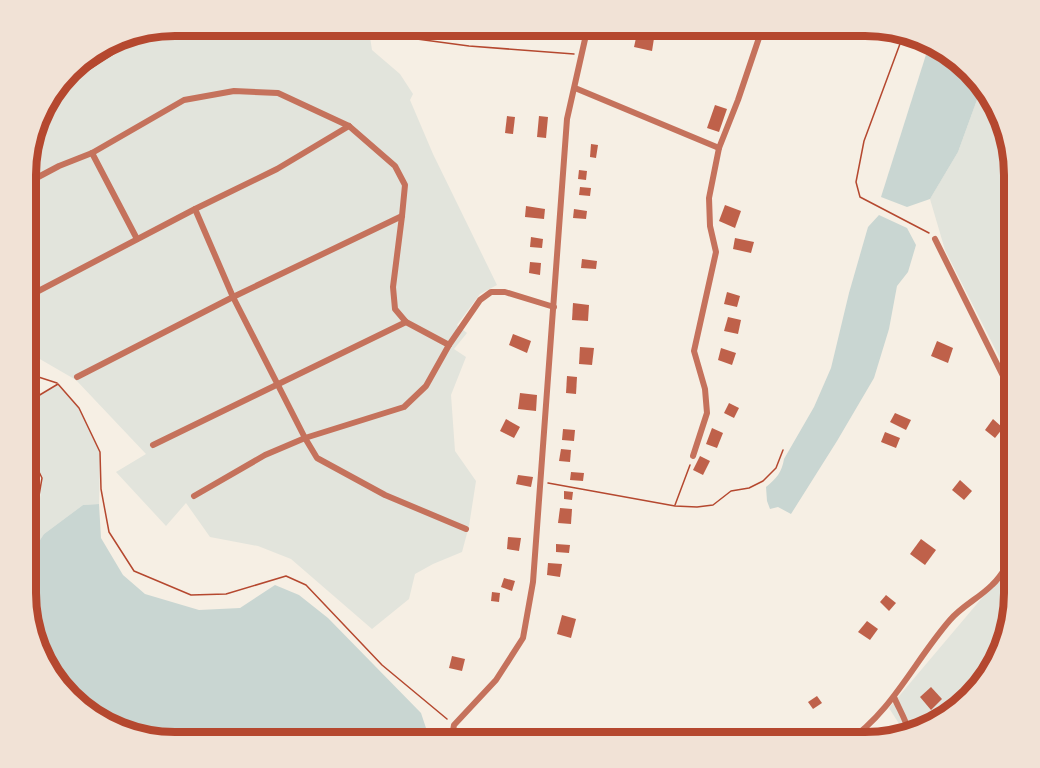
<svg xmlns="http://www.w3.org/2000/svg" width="1040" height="768" font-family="'Exo 2',sans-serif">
<rect width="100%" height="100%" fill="#f6efe4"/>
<!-- green -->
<g fill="#e2e4dc">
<path d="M175 26H337L370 37 372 50 400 74 413 94 410 100 433 154 497 285 480 294 457 325 467 333 454 349 466 357 451 395 455 451 476 481 469 526 462 552 433 564 415 574 409 599 372 629 291 559 258 546 210 537 186 503 166 526 116 472 146 454 76 380 26 351 27 155 45 101 51 94 152 29Z"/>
<path d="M982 86 999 109 1014 175V386L945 250 930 199 958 152Z"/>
<path d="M58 384 79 408 100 452 99 504 83 505 44 534 28 559 41 493 32 512 26 517V462L33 470 41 488 42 478 26 445V405L28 402Z"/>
<path d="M1014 560V603L1003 650 978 691 931 727 905 733 889 708Z"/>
</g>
<!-- water -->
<g fill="#c9d6d2">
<path d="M930 42 963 62 982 86 958 152 930 199 907 207 881 197Z"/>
<path d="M879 215 907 228 916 245 908 272 897 286 889 329 874 378 837 441 791 514 778 507 770 509 767 501 766 487C776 479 782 472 784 459L814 407 831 368 849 293 868 227Z"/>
<path d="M99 504 101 538 123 575 145 594 199 610 240 608 275 585 299 595 328 618 421 713 429 737V742H166L126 733 108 724 95 703 75 690 66 692 47 667 48 662 38 623 28 610 26 603V561L44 534 83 505Z"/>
</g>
<!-- building -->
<g fill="#bf614a">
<path d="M638 29 655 32 652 51 634 47Z"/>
<path d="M715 105 727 109 719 132 707 128Z"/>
<path d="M507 116 515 117 513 134 505 133Z"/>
<path d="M539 116 548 117 546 138 537 137Z"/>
<path d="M591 144 598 145 596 158 590 157Z"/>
<path d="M579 170 587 171 586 180 578 179Z"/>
<path d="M580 187 591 188 590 196 579 195Z"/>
<path d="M725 205 741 211 735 228 719 221Z"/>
<path d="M526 206 545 209 544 219 525 217Z"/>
<path d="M574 209 587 211 586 219 573 218Z"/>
<path d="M531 237 543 239 542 248 530 247Z"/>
<path d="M735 238 754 242 751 253 733 249Z"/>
<path d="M582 259 597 261 596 269 581 268Z"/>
<path d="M530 262 541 263 540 275 529 273Z"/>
<path d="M727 292 740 296 737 307 724 304Z"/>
<path d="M573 303 589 305 588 321 572 320Z"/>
<path d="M728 317 741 320 738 334 724 331Z"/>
<path d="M513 334 531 341 527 353 509 345Z"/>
<path d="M937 341 953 348 948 363 931 356Z"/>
<path d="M580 347 594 348 592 365 579 364Z"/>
<path d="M721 348 736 353 732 365 718 360Z"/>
<path d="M567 376 577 377 576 394 566 393Z"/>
<path d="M520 393 537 395 536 411 518 409Z"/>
<path d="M729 403 739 408 734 418 724 413Z"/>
<path d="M895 413 911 420 906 430 890 422Z"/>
<path d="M506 419 520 427 514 438 500 431Z"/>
<path d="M993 419 1003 428 995 438 985 430Z"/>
<path d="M712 428 723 433 717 448 706 444Z"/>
<path d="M563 429 575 430 574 441 562 440Z"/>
<path d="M885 432 900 438 896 448 881 442Z"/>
<path d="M561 449 571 450 570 462 559 461Z"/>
<path d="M700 456 710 461 703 475 693 470Z"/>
<path d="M571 472 584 473 583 481 570 480Z"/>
<path d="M518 475 533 477 531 487 516 484Z"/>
<path d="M960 480 972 491 964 500 952 490Z"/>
<path d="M564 491 573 492 572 500 564 499Z"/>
<path d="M560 508 572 509 571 524 558 523Z"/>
<path d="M508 537 521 538 519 551 507 549Z"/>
<path d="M921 539 936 550 925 565 910 554Z"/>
<path d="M556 544 570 545 569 553 556 552Z"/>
<path d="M548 563 562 564 560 577 547 575Z"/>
<path d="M504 578 515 581 512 591 501 587Z"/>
<path d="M492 592 500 593 499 602 491 601Z"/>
<path d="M886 595 896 603 889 611 880 602Z"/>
<path d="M562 615 576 619 571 638 557 634Z"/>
<path d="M867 621 878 629 870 640 858 632Z"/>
<path d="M452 656 465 659 462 671 449 668Z"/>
<path d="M931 687 942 699 931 710 920 697Z"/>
<path d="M817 696 822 703 813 709 808 702Z"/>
<path d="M807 729 814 735 807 742 801 737Z"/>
</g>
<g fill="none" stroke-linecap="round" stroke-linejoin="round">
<!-- path -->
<g stroke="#b5482f" stroke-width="1.5">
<path d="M352 26 372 33 469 46 574 54"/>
<path d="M904 33 864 141 856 182 860 197 929 233"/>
<path d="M51 94 152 29"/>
<path d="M26 373 57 383"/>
<path d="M26 405 28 402 58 384 79 408 100 452 101 489 109 532 134 571 191 595 226 594 286 576 306 585 382 665 447 719"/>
<path d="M548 483 675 506 697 507 713 505 731 491 749 488 763 481 776 468 783 450"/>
<path d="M675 505 690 465"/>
<path d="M26 522 36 513 42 478 26 445"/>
</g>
<!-- minor -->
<g stroke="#c5725c" stroke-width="6">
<path d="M575 88 719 148"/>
<path d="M92 153 137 239"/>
<path d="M27 183 59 166 92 153 184 100 234 91 278 93 349 126 395 166 405 185 402 216 393 287 395 309 406 322 449 345"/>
<path d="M195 209 233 297 305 438 317 458 385 495 466 529"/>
<path d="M935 239 1014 398"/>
<path d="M27 297 195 209 277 169 349 126"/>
<path d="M77 377 233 297 402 216"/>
<path d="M153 445 406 322"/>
<path d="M693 456 707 413 705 389 694 351 716 252 710 226 709 198 719 148 738 100 763 26"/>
<path d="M194 496 265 455 305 438 404 407 426 386 449 345 480 300 491 292H505L554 307"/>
<path d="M894 697C899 709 906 720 909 732"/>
<path d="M451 742 454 725 496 680 523 638 533 582 567 119 588 26"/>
<path d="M847 742C892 712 915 660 950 620 962 606 979 598 992 585 1001 577 1007 565 1014 555"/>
</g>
</g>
<!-- crop -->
<path d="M0 0H1040V768H0ZM175 36H865A139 139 0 0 1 1004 175V593A139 139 0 0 1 865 732H175A139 139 0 0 1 36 593V175A139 139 0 0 1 175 36Z" fill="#f1e2d6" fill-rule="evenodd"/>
<path fill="none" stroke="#b5482f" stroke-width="8" d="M175 36H865A139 139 0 0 1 1004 175V593A139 139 0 0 1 865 732H175A139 139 0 0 1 36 593V175A139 139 0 0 1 175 36Z"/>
</svg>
